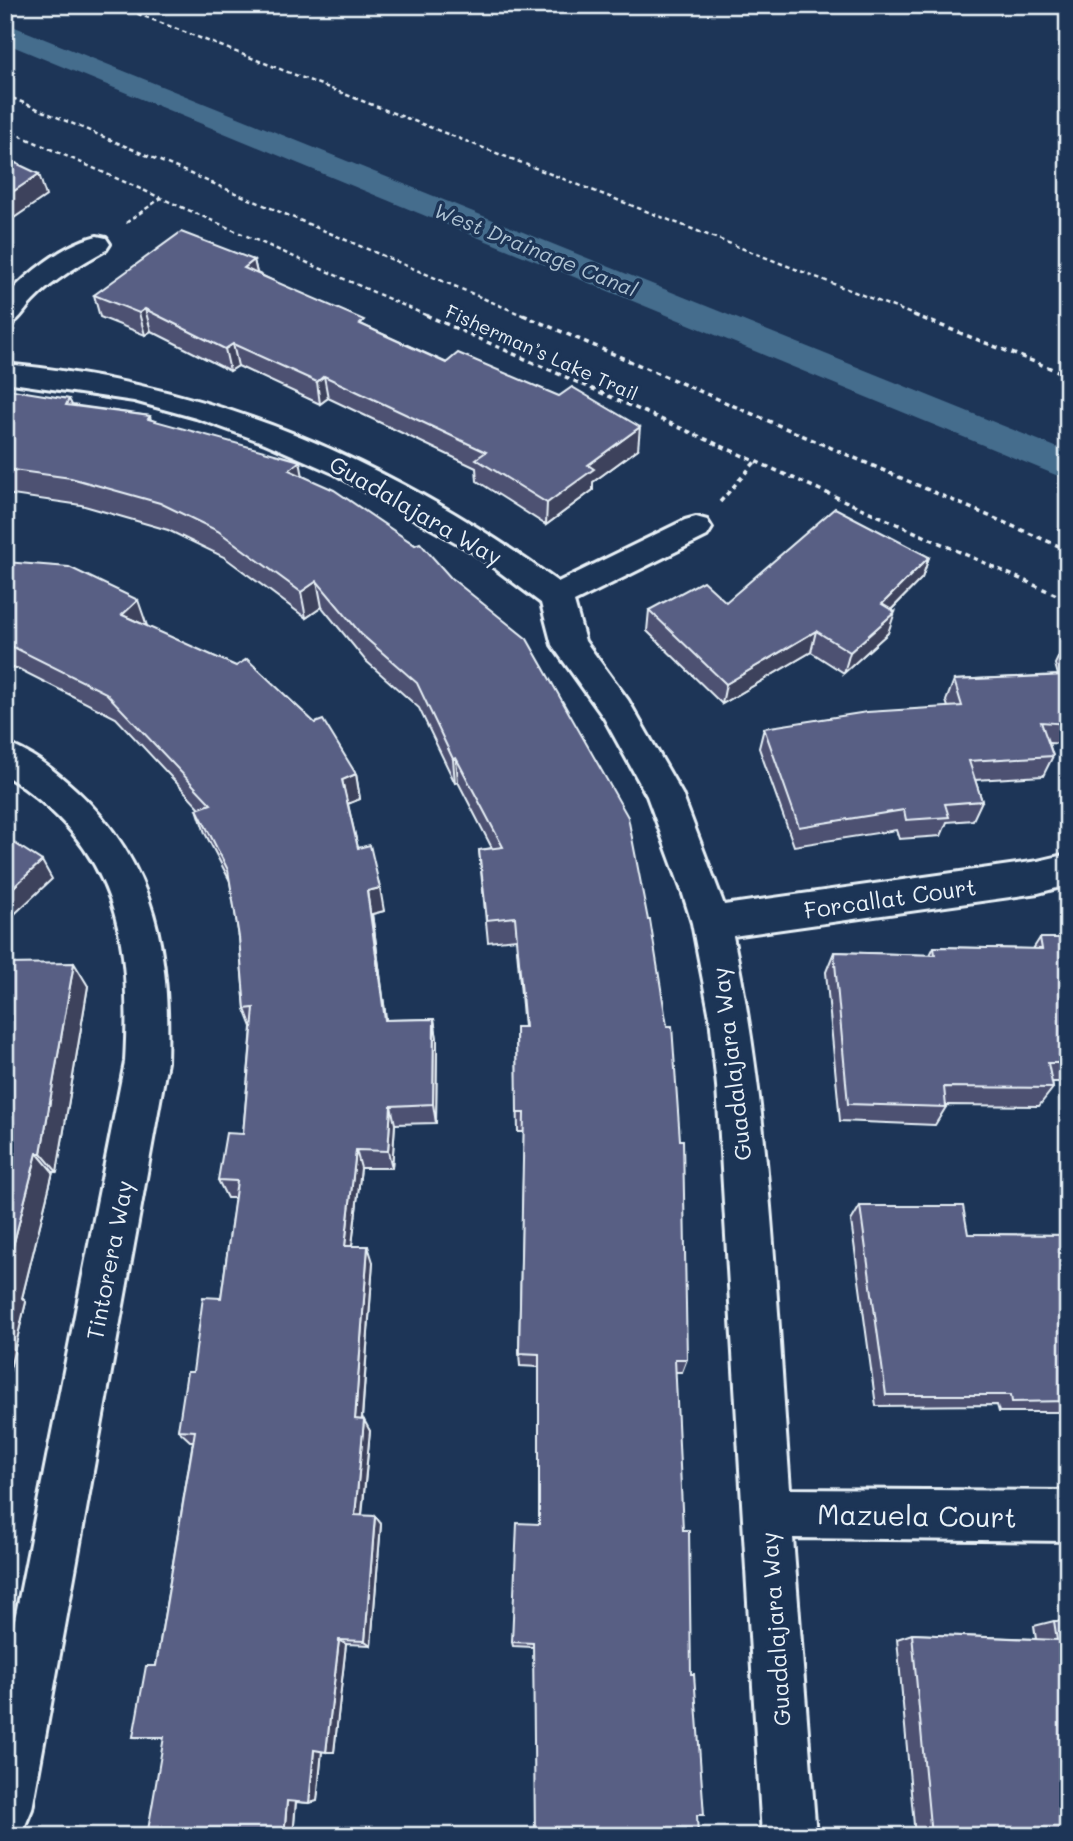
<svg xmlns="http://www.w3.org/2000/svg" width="1073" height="1841" font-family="Mali,sans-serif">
<rect width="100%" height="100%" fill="#1d3557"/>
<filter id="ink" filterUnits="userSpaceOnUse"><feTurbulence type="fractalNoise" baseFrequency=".0143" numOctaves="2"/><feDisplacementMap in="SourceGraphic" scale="14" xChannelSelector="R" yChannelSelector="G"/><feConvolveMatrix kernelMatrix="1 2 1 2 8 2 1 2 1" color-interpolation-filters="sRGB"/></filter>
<g filter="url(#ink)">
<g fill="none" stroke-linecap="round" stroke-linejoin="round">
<!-- canal -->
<path fill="#456d8d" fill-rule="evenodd" d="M5 23 1068 452V480L5 43Z"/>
<!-- street casing -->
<g stroke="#e8f1f8" stroke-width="6">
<g id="street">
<path d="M97 236 106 238 110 244 106 250C81 264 54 279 33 301 23 311 19 323 5 326V298C28 273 63 244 97 236Z"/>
<path d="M5 364C213 384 390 460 558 582L685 520 696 517 707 520 712 528 707 536 574 602 585 641 628 700 682 794 724 905 1038 861 1068 854V885L1038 893 733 936C771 1117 776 1305 790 1489L1068 1491V1541L793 1538 816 1836H762L717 1086 710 1017 692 923 682 891 647 796 604 718 552 645 541 603 473 552 333 473 265 443 196 418 134 401 5 382Z"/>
<path d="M5 743C32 752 55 771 76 790 158 866 170 955 167 1062L32 1809 24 1828 6 1836 5 1670 125 1062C132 938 118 847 5 775Z"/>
</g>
</g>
<!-- path-far1 -->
<g stroke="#e8f1f8" stroke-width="2.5" stroke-dasharray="4.5 3.5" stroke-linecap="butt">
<path d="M115 5 919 317"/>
<path d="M5 95 527 317"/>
<path d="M5 129 430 317"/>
<path d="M126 223 161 198"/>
</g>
<!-- path -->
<g stroke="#e8f1f8" stroke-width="3.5" stroke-dasharray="5 4.5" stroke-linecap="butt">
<path d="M426 315 1068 600"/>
<path d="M523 315 1068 550"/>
<path d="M914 315 1068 375"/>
<path d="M720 502 755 462"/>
</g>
<!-- street -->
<use href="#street" fill="#1d3557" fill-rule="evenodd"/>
</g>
<!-- wall -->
<g fill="#4d5172" stroke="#e8f1f8" stroke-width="2">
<path d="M254 260 257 273 365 326 638 449 593 482V490L546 525 477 481 476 468 328 398 320 404 238 366 230 371 151 331 145 335 100 317 94 295Z"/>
<path d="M5 392 69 399 72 405 150 416 151 420 303 476 415 545 687 1359 682 1372H675L533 1647 513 1646 512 1642 539 1524V1367L520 1366 519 1353 524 1132H518L516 1027H524L516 939 488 942 479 850 492 848 458 782 455 783 419 708 365 660 322 607 306 618 224 557 168 530 81 505 5 494Z"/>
<path d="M929 557 922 578 891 610 888 633 844 673 811 652 722 704 647 631 649 610 726 602Z"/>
<path d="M5 558 7 563 147 626 356 774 360 799 348 804 358 848 384 911 372 914 386 1020 434 1019 437 1039 436 1123 395 1124 392 1168H361L352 1246 373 1262 362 1420 370 1431 362 1516H375L381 1524 371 1645 346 1644 334 1752 322 1751 317 1801 309 1803 296 1802 293 1836 164 1738 133 1737 156 1666 193 1441H190L178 1430 193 1372 221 1298 235 1198H227L218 1180 243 1134 252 1027 245 1009 239 937 230 881 205 833 197 809 200 808 116 718 17 668H5Z"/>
<path d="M1065 643H1068V744L1049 743 1053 756 1043 776 975 780 982 801 973 820 947 822 941 836 899 839 896 830 794 846 759 748 764 728 948 707 946 701 954 680 1058 675 1055 664Z"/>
<path d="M1040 938H1068V1082H1052L1053 1088 1039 1106 946 1105V1107L935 1125 840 1121 826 972 834 952 930 955 934 947 1033 949Z"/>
<path d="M5 964 88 986 57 1172H53L22 1298 26 1302 5 1389Z"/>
<path d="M860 1206 968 1234 1068 1235V1412H999L997 1405 876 1406 851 1221Z"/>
<path d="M1054 1621H1068V1836H915L897 1639 912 1634 1036 1639 1034 1626Z"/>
</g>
<!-- shaded-wall -->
<g fill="#3e425c" stroke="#e8f1f8" stroke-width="2">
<path d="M39 174 46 196 5 224V197Z"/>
<path d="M254 260 259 282 244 268Z"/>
<path d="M145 309 151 331 145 335 139 313Z"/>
<path d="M233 344 238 366 230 371 225 349Z"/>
<path d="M324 376 328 398 320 404 317 382Z"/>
<path d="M640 427 638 449 593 482V490L546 525 547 503 588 465Z"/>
<path d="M300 461 305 487 289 470Z"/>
<path d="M929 557 922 578 876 625 882 604Z"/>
<path d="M317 581 322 607 306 618 301 592Z"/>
<path d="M138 600 147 626 122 615Z"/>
<path d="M895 612 888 633 844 673 850 652Z"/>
<path d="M816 631 811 652 722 704 726 684Z"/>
<path d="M456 758 458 782 455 783 453 759Z"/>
<path d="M356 774 360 799 347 804 342 780Z"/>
<path d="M42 861 52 879 5 923V895Z"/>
<path d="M380 888 384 911 372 914 389 1041 385 1020 367 891Z"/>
<path d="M74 963 88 986 57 1172 41 1153Z"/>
<path d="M434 1019 437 1039 436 1123 433 1104Z"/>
<path d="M391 1106 395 1124 392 1168 388 1151Z"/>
<path d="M356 1150 361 1168 350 1262 345 1246Z"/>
<path d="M37 1153 53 1172 22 1298 26 1302 5 1389V1277Z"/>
<path d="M368 1246 373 1262 361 1430 355 1419Z"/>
<path d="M364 1420 370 1431 361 1523 355 1515Z"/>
<path d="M375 1516 381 1524 371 1645 365 1641Z"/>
<path d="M339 1640 346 1644 334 1752H326Z"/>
<path d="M314 1750H322L317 1801 309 1803Z"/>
<path d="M296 1800 293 1836H284L287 1801Z"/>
</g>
<!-- building -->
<g fill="#595e84" stroke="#e8f1f8" stroke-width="2">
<path d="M5 158 39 174 5 197Z"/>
<path d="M181 232 254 260 244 268 364 320 360 324 446 363 458 353 559 396 572 387 640 427 588 465 594 469 547 503 476 459 486 452 324 376 317 382 233 344 225 349 145 309 139 313 94 295Z"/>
<path d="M7 389 69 399 66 405 150 416 148 419 300 461 289 470 334 490 415 545 420 543 451 578 527 639 628 817 648 920H650L667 1026H672L680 1140H683L687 1359H675L683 1530H689L691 1674H694L704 1815H697L698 1836H535L533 1643 512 1642 517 1523 539 1524V1354L519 1353 524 1113H517L516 1027H525L515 917 487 920 479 850 503 847 456 758 453 759 417 683 361 634 317 581 301 592 218 531 160 503 71 478 5 469V392Z"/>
<path d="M835 508 929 557 882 604 895 612 850 652 816 631 726 684 649 610 703 581 726 602Z"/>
<path d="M5 562 69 567 138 600 122 615 236 666 247 659 315 723 323 720 356 774 342 780 358 848 370 845 380 888 367 891 385 1020 434 1019 433 1104 391 1106 388 1151 356 1150 345 1246H368L355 1419 364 1420 355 1515 375 1516 365 1641 339 1640 326 1752 314 1750 309 1803 287 1801 284 1836H147L164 1737H133L146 1666H156L195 1431 178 1430 187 1372H193L203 1297 221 1298 237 1181 218 1180 226 1133 243 1134 254 1008 245 1009 239 937 228 870 197 809 211 804 106 693 5 643Z"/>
<path d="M1065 643H1068V656Z"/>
<path d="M1068 675V724L1041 722 1053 756 969 761 982 801 945 804 949 817 906 820 904 810 799 827 764 728 867 712 962 706 954 680Z"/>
<path d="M5 837 42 861 5 895Z"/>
<path d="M1040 938H1068V1063H1048L1053 1088 944 1087 946 1107 848 1104 834 952 935 955 934 947 1042 949Z"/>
<path d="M74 963 41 1153H37L5 1277V964Z"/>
<path d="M860 1206H963L968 1234 1068 1235V1401L1012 1402 1011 1395H886Z"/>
<path d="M5 1286H8L5 1297Z"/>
<path d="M1054 1621H1068V1836H931L912 1634 1057 1640Z"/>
</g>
</g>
<g text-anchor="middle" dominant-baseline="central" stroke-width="7" stroke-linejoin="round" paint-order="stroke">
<!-- far-street labels -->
<g font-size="19" fill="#e8f1f8" stroke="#1d3557">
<text transform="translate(542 352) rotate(24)">Fisherman’s Lake Trail</text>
</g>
<!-- far-water labels -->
<g font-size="21" font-style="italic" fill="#afc3d3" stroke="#1d3557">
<text transform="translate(536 249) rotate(22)">West Drainage Canal</text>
</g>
<!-- street labels -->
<g font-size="23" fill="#e8f1f8" stroke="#1d3557">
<text transform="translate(416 510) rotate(30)">Guadalajara Way</text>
<text transform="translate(890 898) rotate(-8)">Forcallat Court</text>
<text transform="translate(731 1064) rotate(-97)">Guadalajara Way</text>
<text transform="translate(109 1260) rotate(-79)">Tintorera Way</text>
<text transform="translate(775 1629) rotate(-94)">Guadalajara Way</text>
</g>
<!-- near-street labels -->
<g font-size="28" fill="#e8f1f8" stroke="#1d3557">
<text transform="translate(917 1515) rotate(1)">Mazuela Court</text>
</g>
</g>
<!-- margin -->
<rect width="1073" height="1841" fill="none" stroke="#1d3557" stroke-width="28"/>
<rect x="14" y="14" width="1045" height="1813" fill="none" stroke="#e8f1f8" stroke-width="2.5" filter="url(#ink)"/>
</svg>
